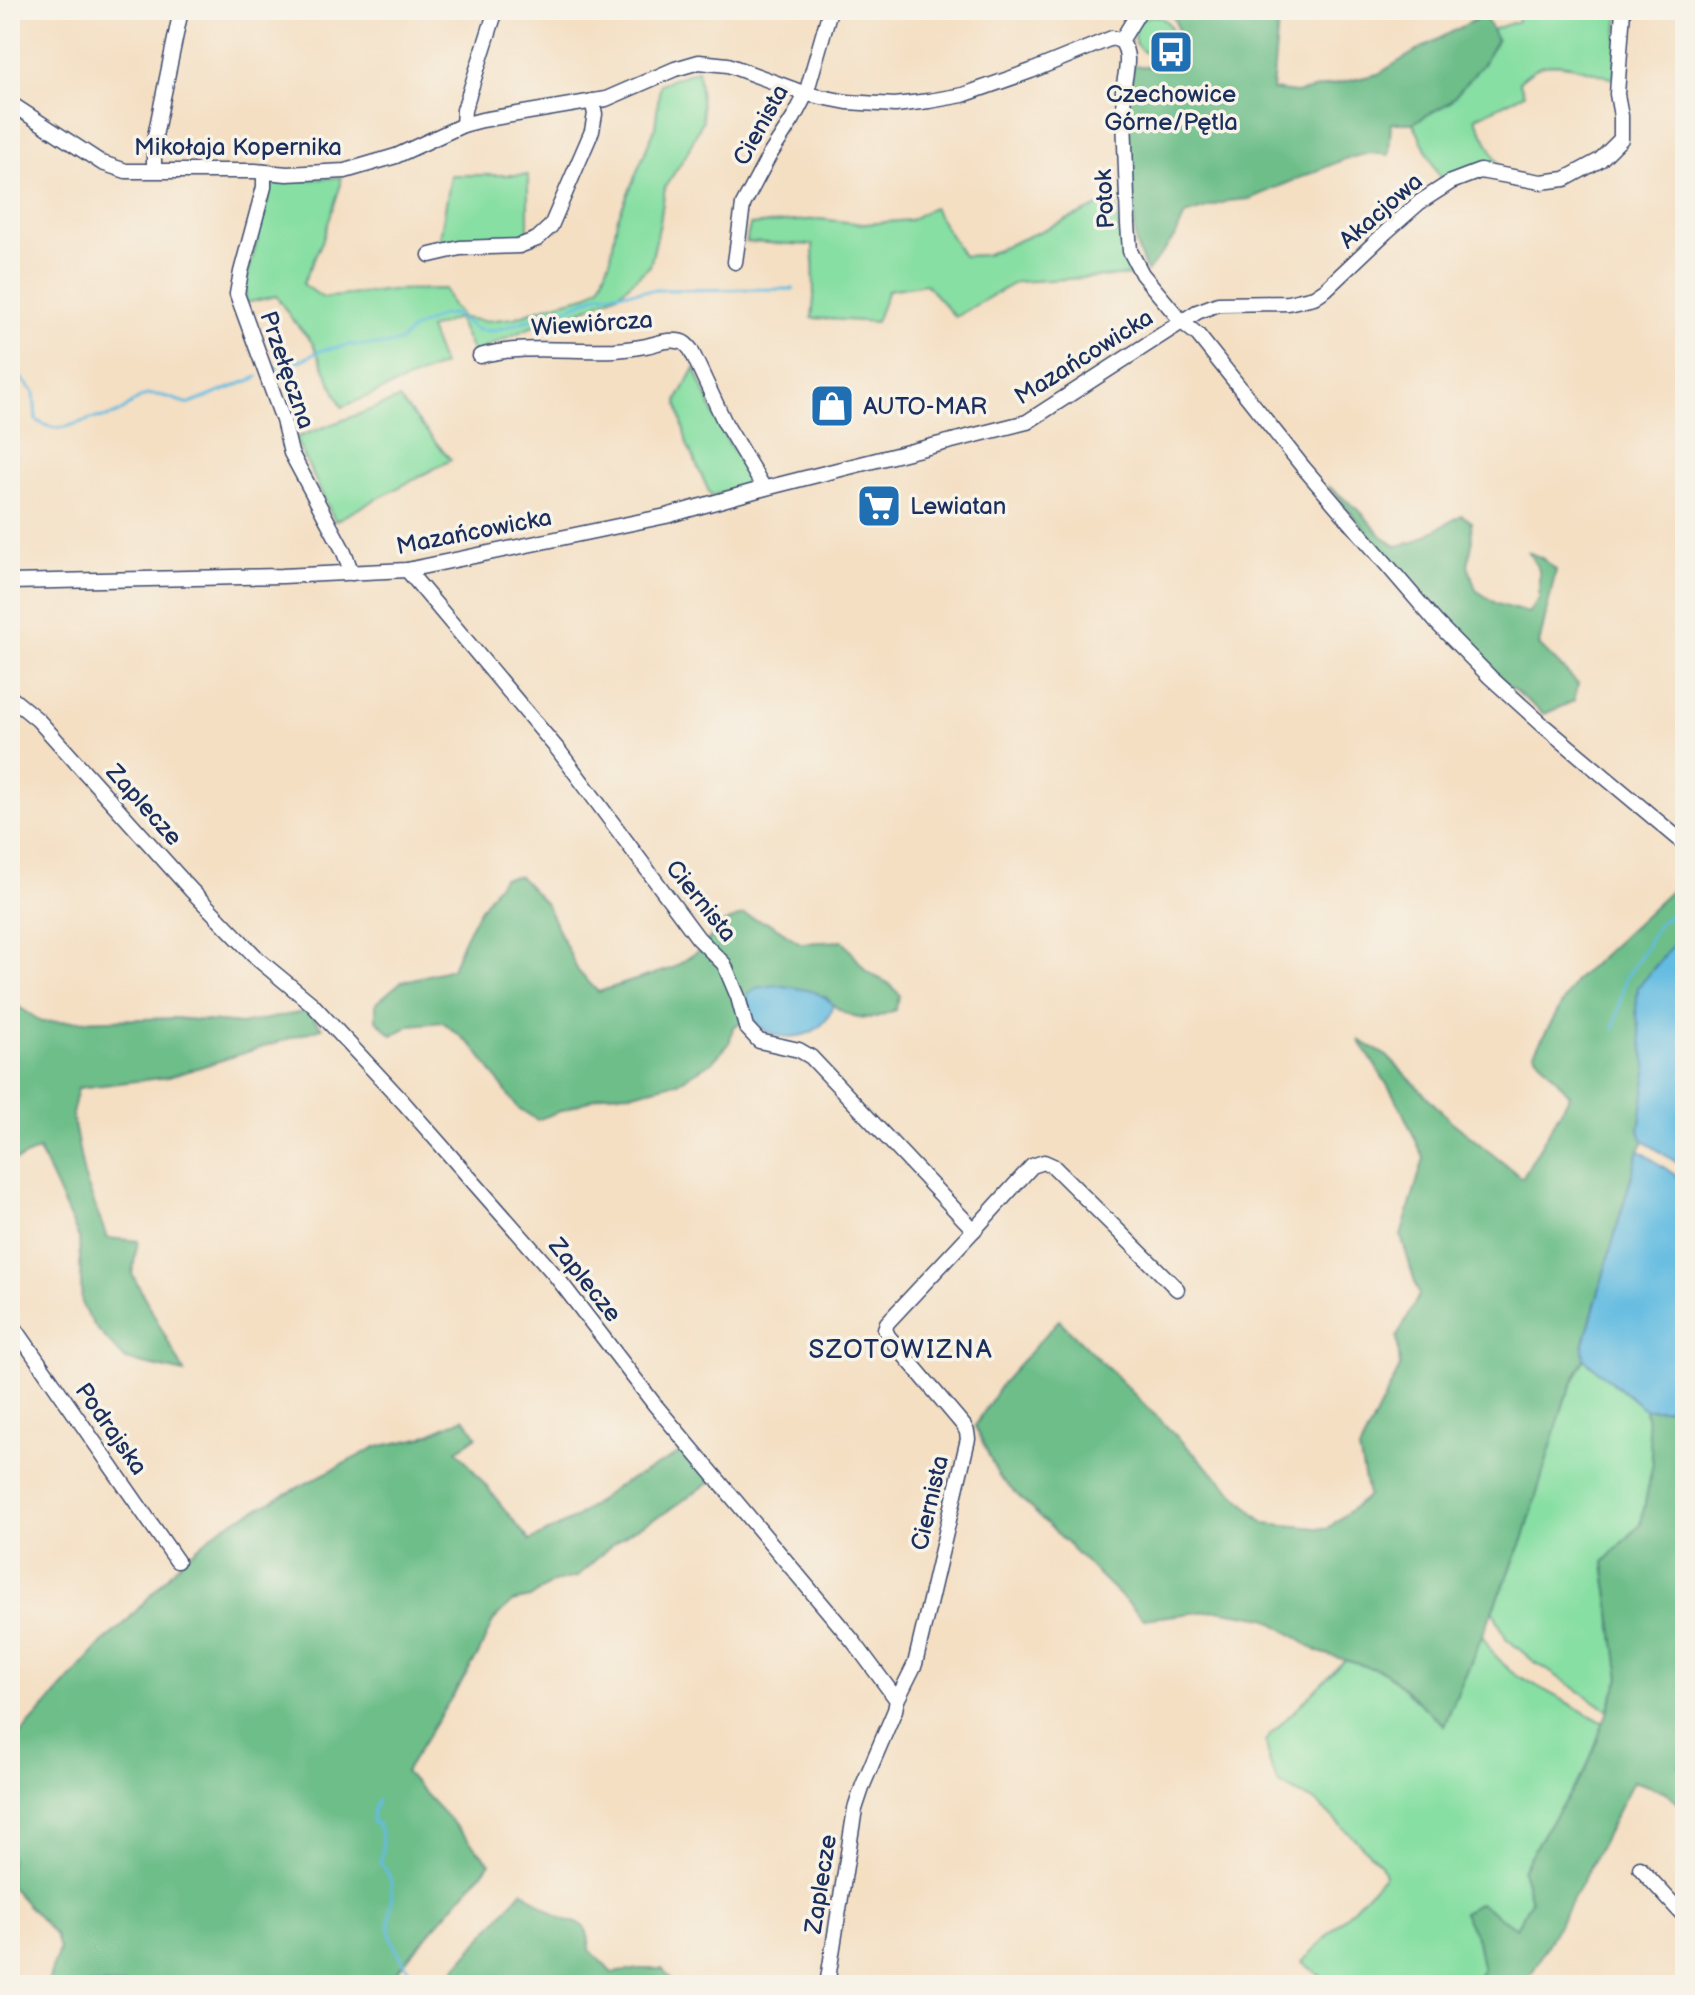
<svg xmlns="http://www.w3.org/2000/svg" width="1695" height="1995" font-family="'Balsamiq Sans',sans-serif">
<rect width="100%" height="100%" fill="#f7f3e8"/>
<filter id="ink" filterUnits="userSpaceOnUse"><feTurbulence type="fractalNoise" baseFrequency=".0125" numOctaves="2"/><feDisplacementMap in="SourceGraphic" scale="16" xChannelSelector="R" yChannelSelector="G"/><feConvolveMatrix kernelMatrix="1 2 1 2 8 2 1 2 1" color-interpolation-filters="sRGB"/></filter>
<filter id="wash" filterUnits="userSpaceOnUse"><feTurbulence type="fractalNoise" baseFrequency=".006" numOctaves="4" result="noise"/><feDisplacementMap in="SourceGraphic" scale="32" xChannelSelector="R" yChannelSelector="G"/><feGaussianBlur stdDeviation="1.8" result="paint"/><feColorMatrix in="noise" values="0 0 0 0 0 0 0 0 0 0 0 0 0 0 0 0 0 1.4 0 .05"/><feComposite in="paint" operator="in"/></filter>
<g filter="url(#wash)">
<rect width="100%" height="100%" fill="#f4dfc3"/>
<!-- green -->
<g fill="#87dfa3" stroke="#518780" stroke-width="2">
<path d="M1518 10H1619L1614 79C1595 72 1561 60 1541 66 1534 68 1525 76 1519 81L1524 94 1475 118 1500 167 1477 164 1442 182 1413 123 1450 102 1496 41 1491 30 1518 21Z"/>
<circle cx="1153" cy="35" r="19"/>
<path d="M698 70 703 120 686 155 665 187 660 223 650 266 618 294 585 309 538 324 473 353 457 318 429 329 443 365 342 407 312 342 292 319 276 296 246 303 245 285 273 180H305L341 177V184L323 239 303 284 323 298 391 290 445 289 452 306 463 318 484 321 514 318 558 303 586 296 600 286 611 257 617 220 655 128 660 84Z"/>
<path d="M451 175H528V235L497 240 439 243Z"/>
<path d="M1115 199 1122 250 1134 275 1016 282 955 317 926 284 888 290 876 322 812 318 814 298 813 245 746 242 750 225 819 219 865 224 910 220 933 207 963 256 985 255Z"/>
<path d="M695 368 718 425 753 484 711 496 687 444 677 401Z"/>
<path d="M399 399 451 460 335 521 295 438Z"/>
<path d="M1584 1359 1645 1409 1653 1463 1641 1524 1604 1563 1620 1678 1608 1710 1532 1660 1506 1638 1493 1611 1523 1540 1565 1399Z"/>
<path d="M1482 1635 1491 1651 1510 1671 1604 1723 1586 1770 1544 1832 1522 1870 1531 1900 1516 1929 1479 1904 1464 1913 1477 1940 1483 1971 1473 1985H1333L1302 1962 1385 1875 1381 1864 1316 1802 1279 1784 1270 1764 1266 1742 1270 1735 1345 1660 1385 1672 1444 1725Z"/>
</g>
<!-- forest -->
<g fill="#6dbe89" stroke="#447674" stroke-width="2">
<path d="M1168 10H1279L1272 90 1296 93 1378 74 1421 48 1484 15 1497 40 1483 64 1450 102 1413 123H1391L1389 155 1370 153 1345 159 1249 199 1228 201 1185 215 1176 235 1147 272 1136 245 1127 118 1132 65 1151 67 1172 58C1179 39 1182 27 1168 10Z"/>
<path d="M1328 486 1359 510 1381 535 1396 546 1414 542 1462 515 1471 522 1472 544 1468 565 1476 590 1497 604 1528 613 1539 599V570L1528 552 1542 558 1556 570 1539 645 1578 684 1574 701 1544 714 1493 673 1439 618Z"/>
<path d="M519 876 546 904 578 971 598 992 673 968 700 950 721 924 743 915 771 924 800 943 843 941 867 972 888 983 900 995 895 1010C889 1012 881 1016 875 1017 856 1020 837 1012 826 997L747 1006 751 1018 733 1027 729 1044 712 1062 678 1082 633 1093 606 1094 537 1120 517 1107 474 1047 443 1022 411 1025 392 1035 376 1020V1003L401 982 452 969C465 933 479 908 503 878Z"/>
<path d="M1685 878V931L1638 987 1636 1011 1647 1071 1639 1131 1644 1141 1639 1150 1583 1346 1584 1359 1565 1399 1523 1540 1444 1725 1385 1672 1319 1652 1266 1618 1217 1610 1144 1619 999 1477 975 1426 1002 1383 1059 1320 1264 1523 1327 1529 1368 1496 1359 1450 1400 1367 1397 1337 1419 1295 1401 1236 1424 1158 1398 1102 1359 1040 1387 1056 1451 1121 1522 1178 1570 1095 1534 1053 1575 981Z"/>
<path d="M10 1001 42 1022 175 1018 241 1024 308 1011 322 1028 169 1077 78 1088 72 1114 84 1176 107 1238 138 1241 132 1274 185 1373 126 1360 95 1327 82 1305 79 1238 39 1150 10 1163Z"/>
<path d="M1685 1392V1762L1679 1765 1685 1772V1810L1666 1792 1633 1781 1584 1878 1533 1971 1523 1985H1473L1483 1971 1477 1940 1463 1913 1479 1903 1516 1928 1531 1900 1522 1870 1544 1832 1586 1770 1620 1678 1604 1562 1641 1524 1653 1463 1645 1409C1663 1409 1675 1410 1685 1392Z"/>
<path d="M464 1418 477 1436 457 1450 530 1541 574 1519 616 1487 688 1449 713 1480 665 1513 631 1531 608 1548 577 1577 553 1582 530 1598 512 1602 493 1621 478 1655 405 1772 490 1863 385 1985H47L59 1949 55 1935 10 1886V1746L104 1641 125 1623 185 1558 220 1528 376 1447 421 1438Z"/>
<path d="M523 1890C533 1898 543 1907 554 1914 576 1929 588 1914 590 1950L612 1973 639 1969H663L672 1981 670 1985H441Z"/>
</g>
<!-- water -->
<g fill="#64bce1" stroke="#4076a0" stroke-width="2">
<path d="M1685 931V1168L1644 1141 1639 1131 1647 1071 1636 1011 1638 987Z"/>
<path d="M776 985C795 988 821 989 833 1005 822 1052 742 1045 748 995L756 988Z"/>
<path d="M1639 1150 1685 1182V1392L1681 1399 1666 1409H1645L1584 1359 1583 1347Z"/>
</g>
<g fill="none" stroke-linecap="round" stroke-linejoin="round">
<!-- stream -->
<g stroke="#64bce1" stroke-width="3">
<path d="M272 369 284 364 300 361 322 350 350 345H383L399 342 413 329 442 315 453 314 477 330 493 331 573 306 601 294 658 290 793 289"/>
<path d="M10 375 19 376 34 392 36 420C60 436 71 423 96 418 104 417 113 417 120 412 129 406 136 398 147 395 162 393 176 401 190 404L258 377"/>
<path d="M1614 1029 1625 979 1639 959 1659 923 1685 906"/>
<path d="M378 1800 373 1811 372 1822 378 1824C383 1837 384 1849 380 1863 402 1884 386 1907 390 1932 392 1946 404 1961 411 1973L407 1984 408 1985"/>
</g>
</g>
</g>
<g filter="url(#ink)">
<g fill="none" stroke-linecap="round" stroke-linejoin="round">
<!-- minor casing -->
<g stroke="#3c496d" stroke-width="17">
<g id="minor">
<path d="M1121 41C1132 55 1125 74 1123 91L1128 224 1130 251 1142 274 1182 322 1198 335 1303 467 1436 622 1490 677 1544 726 1685 844"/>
<path d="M1121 41 1140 10"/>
<path d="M10 103 102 163 126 171H255L287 174 345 171 396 156 463 125 482 120 606 99 675 69 699 62 728 65 806 94 847 102 895 105 929 101 963 95 1031 71 1112 38 1121 41"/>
<path d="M463 125 464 110 496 10"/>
<path d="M154 170V141L181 10"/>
<path d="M264 172V187L241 272 237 294 283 420 291 453 343 550 352 573"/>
<path d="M430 255 460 248 519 246 537 239 551 226 592 131 595 114 592 101"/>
<path d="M735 262 743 205 769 156 793 119 806 94 830 10"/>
<path d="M480 356C521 344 573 352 615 350 626 349 636 348 646 346 656 344 667 339 676 341 684 341 687 345 691 350L725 423 764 488"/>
<path d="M407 570 559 751 698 938 724 964 738 997 746 1027 759 1041 799 1050 811 1057 974 1230 1032 1166 1044 1162 1053 1166 1177 1289"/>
<path d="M10 582 282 576 407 570 666 516 758 490 1027 422 1197 312 1218 304 1288 303 1314 297 1326 289 1386 232 1420 202 1451 182 1480 171 1541 182 1565 179 1600 160 1621 139V116L1617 94 1623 10"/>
<path d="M10 697 38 720 191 890 260 961 312 1004 404 1103 555 1275 655 1405 853 1641 897 1700 895 1710 863 1785 855 1809 827 1985"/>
<path d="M10 1321 177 1561"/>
<path d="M897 1700 915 1664 968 1439 967 1432 964 1426 888 1336 885 1329 887 1323 974 1230"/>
<path d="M1640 1868 1685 1917"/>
</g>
</g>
<!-- minor -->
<use href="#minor" stroke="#fff" stroke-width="14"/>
</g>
</g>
<!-- icons -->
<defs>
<g id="bus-square" transform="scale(2.3)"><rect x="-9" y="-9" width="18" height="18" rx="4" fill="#1f6fb2" stroke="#f7f3e8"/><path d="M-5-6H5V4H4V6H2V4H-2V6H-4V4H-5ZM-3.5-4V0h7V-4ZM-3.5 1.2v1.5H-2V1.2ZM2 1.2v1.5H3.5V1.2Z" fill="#fff"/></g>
<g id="shop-square" transform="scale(2.3)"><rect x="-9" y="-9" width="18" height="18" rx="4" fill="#1f6fb2" stroke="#f7f3e8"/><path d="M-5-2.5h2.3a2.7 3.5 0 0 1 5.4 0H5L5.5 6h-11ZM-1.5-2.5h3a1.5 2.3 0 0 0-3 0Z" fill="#fff"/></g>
<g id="supermarket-square" transform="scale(2.3)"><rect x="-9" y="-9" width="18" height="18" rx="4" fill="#1f6fb2" stroke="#f7f3e8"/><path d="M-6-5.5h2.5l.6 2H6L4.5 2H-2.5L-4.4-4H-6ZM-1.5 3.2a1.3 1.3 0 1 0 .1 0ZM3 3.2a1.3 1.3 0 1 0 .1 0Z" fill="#fff"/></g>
</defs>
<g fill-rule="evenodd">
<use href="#bus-square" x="1171" y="52"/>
<use href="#shop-square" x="832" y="406"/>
<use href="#supermarket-square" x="879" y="506"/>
</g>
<g text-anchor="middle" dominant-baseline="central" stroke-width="7" stroke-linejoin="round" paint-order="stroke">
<!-- poi labels -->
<g font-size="24" fill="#1b2f5e" stroke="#f7f3e8" text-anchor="start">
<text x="1171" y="94" text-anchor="middle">Czechowice<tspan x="1171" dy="28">Górne/Pętla</tspan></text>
<text x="863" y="406">AUTO-MAR</text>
<text x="910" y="506">Lewiatan</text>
</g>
<!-- street labels -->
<g font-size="24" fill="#1b2f5e" stroke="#f7f3e8">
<text transform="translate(761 125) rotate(-61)">Cienista</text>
<text x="238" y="147">Mikołaja Kopernika</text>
<text transform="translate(1105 199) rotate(-93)">Potok</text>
<text transform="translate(1381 211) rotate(-41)">Akacjowa</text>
<text transform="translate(592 324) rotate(-4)">Wiewiórcza</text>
<text transform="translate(1084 357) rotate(-32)">Mazańcowicka</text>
<text transform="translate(287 370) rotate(71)">Przełęczna</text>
<text transform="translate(474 532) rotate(-11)">Mazańcowicka</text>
<text transform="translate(144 805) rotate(48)">Zaplecze</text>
<text transform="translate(701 901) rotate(51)">Ciernista</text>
<text transform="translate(585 1280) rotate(51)">Zaplecze</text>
<text transform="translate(111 1429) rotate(55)">Podrajska</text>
<text transform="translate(930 1503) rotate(-77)">Ciernista</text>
<text transform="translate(821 1884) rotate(-81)">Zaplecze</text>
</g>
<!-- neighbourhood labels -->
<g font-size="26" letter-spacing="2" fill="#1b2f5e" stroke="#f7f3e8">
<text x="901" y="1350">SZOTOWIZNA</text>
</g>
</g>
<!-- margin -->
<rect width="1695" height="1995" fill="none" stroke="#f7f3e8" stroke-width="40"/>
</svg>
